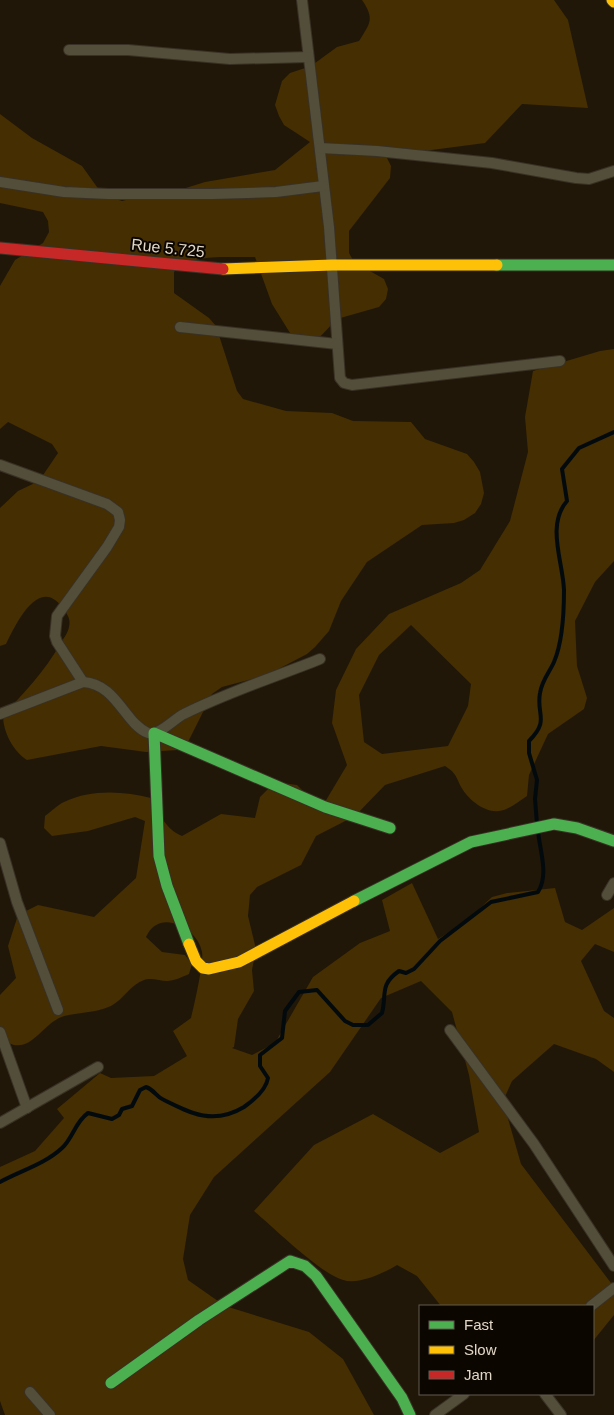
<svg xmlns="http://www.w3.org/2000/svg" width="614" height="1415" font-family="Arial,sans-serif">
<rect width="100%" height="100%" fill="#201709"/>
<!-- green -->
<g fill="#452e01" fill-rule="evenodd">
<path d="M362 0H554L568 20 588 108 522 104 485 143 386 156 391 166 390 178 349 231V253L354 262 384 279 388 289 386 299 379 307 337 319 316 341H295L272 304 255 257C231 258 192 252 174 272V293L209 318 216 326 237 391 243 399 286 411 332 413 353 421 411 422 425 439 467 454 474 462 480 472 484 493 481 504 475 513 464 520 454 523 422 525 367 562 341 601 329 631 315 647 307 654 267 675 222 687 212 694 187 744 178 750 146 752 101 746 27 760C13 751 3 732 3 715 24 693 45 671 60 644 63 639 68 633 69 627 71 618 67 614 62 607 38 575 15 626 6 644L0 646V508L18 491 39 481 58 453 52 444 8 422 0 429V286L15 260 43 243 49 232 48 221 43 212 0 203V114L32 138 82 166 102 194 122 201 154 193 173 192 205 182 275 170 310 142 284 125 279 116 275 105 282 81 290 73 311 66 337 47 359 41C370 23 375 19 362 0Z"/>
<path d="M614 349V561L595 582 575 621 577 666 587 698 584 709 548 734 529 775 527 796C519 801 509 810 499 811 486 813 470 801 463 790 456 779 458 774 445 766L385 785 355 816 316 836 301 865 257 887 250 895 248 916 256 949 252 970 254 991 238 1019 234 1047 232 1048 252 1055 275 1043 313 977 360 943 390 931 382 900 412 883 438 939 464 923 492 897 507 893 555 888 565 922 582 930 614 908V952L595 944 581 961 604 1011 614 1018V1072L596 1059 554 1044 512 1081 503 1101 521 1164 614 1287V1315L593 1341V1306H441L417 1276 397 1265C384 1273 359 1285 343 1280 321 1274 274 1228 254 1211L314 1145 373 1114 440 1153 479 1132 469 1075 452 1012 421 981 381 998 330 1072 214 1177 190 1215 183 1259 188 1280 225 1306 309 1332 343 1359 374 1415H5L0 1401V1167L35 1151 64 1118 57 1109 100 1073 111 1078 154 1076 187 1056 173 1031 191 1018C194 1006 204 962 202 952 198 928 159 907 146 937L162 952 185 955 192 964 189 974C182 977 174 981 167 981 160 981 151 977 144 980 130 985 124 999 111 1006 94 1014 72 1012 59 1018 38 1029 28 1059 0 1038V995L16 978 8 946 18 915 38 905 94 917 136 878 145 821 135 817 88 831 52 836 44 828 45 816C51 812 57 805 64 802 90 789 124 791 151 798 160 814 165 829 182 836L221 814 255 818 260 797 275 782 297 785 313 801 325 802 347 765 332 723 336 690 356 649 389 614 461 583 480 570 510 521 528 452 525 417 533 371 600 351ZM411 625 471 684 468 706 448 746 382 754 364 742 359 695 379 655Z"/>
</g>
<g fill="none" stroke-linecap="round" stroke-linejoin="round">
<!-- stream -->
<g stroke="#030a0e" stroke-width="4">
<path d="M537 824 535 799 537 780 529 753V741C550 720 536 715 540 693 542 680 549 673 554 662 563 641 564 612 564 590 563 562 546 525 567 501L562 469 579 448 614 432"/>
<path d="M0 1182C20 1171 45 1164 62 1148 73 1138 75 1122 88 1113L112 1119 119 1115 122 1109 132 1106 140 1090 146 1087C155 1090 156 1097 164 1100 192 1114 214 1125 244 1107 254 1100 266 1090 268 1078L260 1066V1055L282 1038 285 1011 299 992 317 990 345 1021 353 1025H368L382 1013C387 994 379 985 399 971L406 973 414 969 440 941 491 902 538 892C549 874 540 852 538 831"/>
</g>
<!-- street casing -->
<g stroke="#393125" stroke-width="12">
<g id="street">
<path d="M302 0 329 227 340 378 344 383 352 385 560 361"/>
<path d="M69 50H128L230 59 308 57"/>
<path d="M320 148 377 151 492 163 576 178 589 179 614 171"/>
<path d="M0 182 64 192 108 194H213L276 192 323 186"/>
<path d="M180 327 337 344"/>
<path d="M0 465 107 504 118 512 120 520 119 527 107 547 57 616 55 636 57 642 83 682"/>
<path d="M0 714 83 682C117 684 124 723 148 733 158 737 175 718 184 714 228 692 275 677 320 659"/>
<path d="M0 843 17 902 58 1010"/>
<path d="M607 895 614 883"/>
<path d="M450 1030 534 1144 614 1266"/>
<path d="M0 1032 27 1108"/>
<path d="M0 1123 98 1067"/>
<path d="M591 1306 614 1288"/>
<path d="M30 1392 50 1415"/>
<path d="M545 1394 561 1415"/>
<path d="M435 1415 464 1394"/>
</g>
</g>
<!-- fast casing -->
<g stroke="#393125" stroke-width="13">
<g id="fast">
<path d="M497 265H614"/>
<path d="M354 901 471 842 554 824 577 828 614 841"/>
<path d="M189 944 167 886 159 856 154 733 325 807 390 828"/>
<path d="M111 1383 199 1320 290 1261 305 1266 316 1276 402 1398 410 1415"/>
</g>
</g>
<!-- slow casing -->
<g stroke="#393125" stroke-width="13">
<g id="slow">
<path d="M612 0 614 2"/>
<path d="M223 269 332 265H497"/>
<path d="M189 944 196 961 203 968 209 969 239 962 354 901"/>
</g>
</g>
<!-- jam casing -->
<g stroke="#393125" stroke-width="13">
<path id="jam" d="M0 248 223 269"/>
</g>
<!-- street -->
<use href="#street" stroke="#524e3a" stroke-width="10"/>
<!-- fast -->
<use href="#fast" stroke="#4caf50" stroke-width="11"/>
<!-- slow -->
<use href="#slow" stroke="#ffc107" stroke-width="11"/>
<!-- jam -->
<use href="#jam" stroke="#c62828" stroke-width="11"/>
</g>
<g text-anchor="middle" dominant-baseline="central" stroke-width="4" stroke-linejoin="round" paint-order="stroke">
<!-- street labels -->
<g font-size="16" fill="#e2d7c7" stroke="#0c0600">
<text transform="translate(168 248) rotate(6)">Rue 5.725</text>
</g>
</g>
<!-- legend -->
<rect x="419" y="1305" width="175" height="90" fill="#0c0600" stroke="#625a50"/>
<rect x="429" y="1321" width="25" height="8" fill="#4caf50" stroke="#625a50"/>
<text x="464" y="1330" font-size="15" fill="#e2d7c7">Fast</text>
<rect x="429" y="1346" width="25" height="8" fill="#ffc107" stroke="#625a50"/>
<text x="464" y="1355" font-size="15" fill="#e2d7c7">Slow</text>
<rect x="429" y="1371" width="25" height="8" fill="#c62828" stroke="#625a50"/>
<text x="464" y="1380" font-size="15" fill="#e2d7c7">Jam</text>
</svg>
